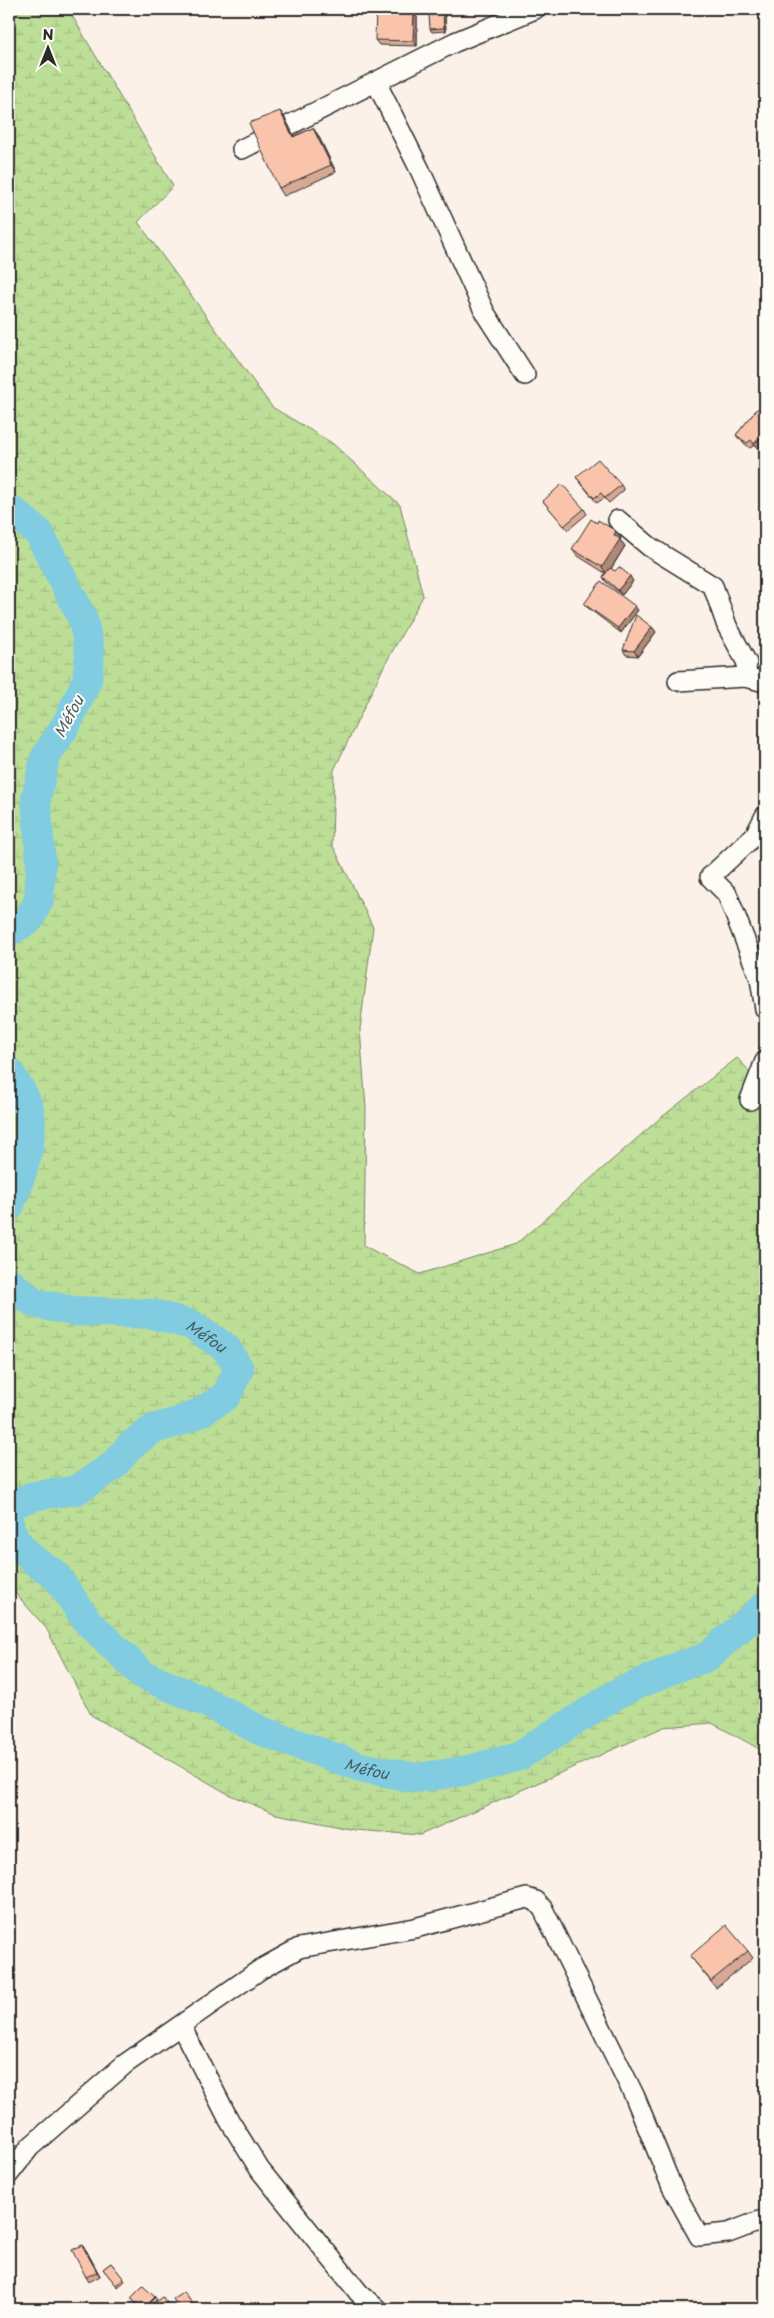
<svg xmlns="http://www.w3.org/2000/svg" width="774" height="2318" font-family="'Playpen Sans',sans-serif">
<defs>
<pattern id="wetland-marsh" width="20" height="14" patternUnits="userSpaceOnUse" patternTransform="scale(1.25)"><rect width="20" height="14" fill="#bdde97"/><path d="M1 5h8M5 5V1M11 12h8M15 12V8" fill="none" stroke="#a3bf82"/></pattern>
</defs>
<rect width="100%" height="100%" fill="#fcf1e8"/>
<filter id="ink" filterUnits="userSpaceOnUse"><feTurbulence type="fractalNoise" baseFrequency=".02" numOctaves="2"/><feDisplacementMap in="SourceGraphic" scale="10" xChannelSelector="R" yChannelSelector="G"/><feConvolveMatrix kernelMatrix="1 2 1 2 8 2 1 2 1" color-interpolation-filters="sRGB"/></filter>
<g filter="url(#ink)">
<!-- wetland -->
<path fill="url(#wetland-marsh)" stroke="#748461" d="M9 9H68L173 186 138 222 272 407 332 443 400 505 423 596 382 670 334 770 332 844 373 927 360 1029 366 1108 364 1246 420 1274 516 1244 658 1120 737 1058 765 1087V1752L712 1723 664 1727 420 1835 355 1830 276 1814 230 1795 91 1715 46 1628 9 1586Z"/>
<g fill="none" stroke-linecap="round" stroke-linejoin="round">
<!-- river -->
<g stroke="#81cce1" stroke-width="30">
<path d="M9 511 14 512 39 533 83 619 90 653 87 680 67 723 45 758 36 799 41 864 39 900 29 920 9 931"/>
<path d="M9 1072C16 1083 24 1094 28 1106 38 1133 19 1182 9 1207"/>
<path id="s1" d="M9 1282 34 1303 73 1311 153 1314 192 1325 226 1348 239 1369 226 1396 199 1413 178 1422 153 1429 130 1446 113 1466 77 1490 33 1496 12 1505 9 1511"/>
<path id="s2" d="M9 1524 14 1539 33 1560 55 1574 87 1621 143 1675 208 1703 259 1730 360 1767 416 1778 465 1771 519 1756 620 1692 678 1667 707 1657 765 1606"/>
</g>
<!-- minor casing -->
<g stroke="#2b2b2b" stroke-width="22">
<g id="minor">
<path d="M376 82 420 170 485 313 525 375"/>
<path d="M242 149 455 42 535 9"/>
<path d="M618 520 650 547 713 586 727 626 747 663 745 677"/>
<path d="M678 681 745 677 765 682"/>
<path d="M765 816 755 835 710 877 727 894 760 979 765 1009"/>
<path d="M750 1100 765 1061"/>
<path d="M181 2026 229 2120 260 2170 359 2293 377 2309"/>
<path d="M9 2174 30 2147 125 2064 261 1969 299 1948 415 1928 527 1898 536 1901 543 1909 635 2097 672 2187 699 2236 728 2233 765 2219"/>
</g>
</g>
<!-- minor -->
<use href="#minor" stroke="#fdfcf7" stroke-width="19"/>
</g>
<!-- wall -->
<g fill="#d7a994" stroke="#2b2b2b">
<path d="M445 16 446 31 432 32 430 29Z"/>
<path d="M417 17V46L379 45 375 40Z"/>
<path d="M280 111 285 118 294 136 313 128 318 135 336 172 284 196 279 188Z"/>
<path d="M758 408V449L755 445 750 448 739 439 736 435Z"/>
<path d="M576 477 621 485 624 490 609 503 604 498 597 503Z"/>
<path d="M543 501 584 509 587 514 568 530Z"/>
<path d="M597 523 616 531 621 538 620 540 625 546 611 569 633 581 622 595 606 582 603 577 605 573 578 556 572 549Z"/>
<path d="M584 604 638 610 621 633 588 608Z"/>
<path d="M652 627 656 632 638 656 626 655 623 650Z"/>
<path d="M748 1951 753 1958 716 1988 690 1956Z"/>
<path d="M86 2250 100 2276 89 2282 86 2277Z"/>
<path d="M111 2263 125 2281 118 2287 103 2269Z"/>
<path d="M184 2292 195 2308 194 2309H180Z"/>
<path d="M155 2297 157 2300 150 2306 171 2309H141L131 2298Z"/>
</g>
<!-- shaded-wall -->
<g fill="#af8978" stroke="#2b2b2b">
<path d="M414 12 417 17V46L413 41Z"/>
<path d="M443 13 445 16 446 31 444 28Z"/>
<path d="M280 111 285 118 298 144 293 137Z"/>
<path d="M313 128 318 135 336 172 331 165Z"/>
<path d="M765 432V441L758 449 754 444Z"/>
<path d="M616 531 621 538 620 540 625 546 607 575 602 567 614 535Z"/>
<path d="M630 576 633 581 622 595 618 590Z"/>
<path d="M635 606 638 610 621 633 618 628Z"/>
<path d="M652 627 656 632 638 656 634 651Z"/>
<path d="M82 2245 86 2250 100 2276 97 2272Z"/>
</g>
<!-- building -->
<g fill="#fac4ac" stroke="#2b2b2b">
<path d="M376 11 414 12 413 41 375 40Z"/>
<path d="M443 13 444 28 430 29 429 14Z"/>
<path d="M280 111 293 137 313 128 331 165 279 188 249 123Z"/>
<path d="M758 408 765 414V432L754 444 751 440 747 443 736 435Z"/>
<path d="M598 459 621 485 605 498 601 493 594 498 576 477Z"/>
<path d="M562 484 584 509 564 526 543 501Z"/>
<path d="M591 519 597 523 598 520 616 531 614 535 620 539 602 567 572 549Z"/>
<path d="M619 567 630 576 618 590 603 577 610 568 615 571Z"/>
<path d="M601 581 635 606 618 628 584 604Z"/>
<path d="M636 615 652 627 634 651 623 650Z"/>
<path d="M726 1925 748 1951 711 1981 690 1956Z"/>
<path d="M82 2245 97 2272 86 2277 72 2250Z"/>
<path d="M111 2263 124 2279 116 2285 103 2269Z"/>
<path d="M143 2286 155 2297 143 2309H141L131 2298Z"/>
<path d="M184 2292 194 2306 189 2309H180L173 2299Z"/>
<path d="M163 2297 171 2309H146Z"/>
</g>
</g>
<g text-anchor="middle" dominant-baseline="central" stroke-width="4" stroke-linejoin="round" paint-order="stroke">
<!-- water labels -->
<g font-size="15" font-style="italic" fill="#455b62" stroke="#fdfcf7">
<text transform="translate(68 716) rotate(-62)">Méfou</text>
<text stroke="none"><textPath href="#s1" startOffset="211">Méfou</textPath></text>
<text stroke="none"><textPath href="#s2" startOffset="448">Méfou</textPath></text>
</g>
</g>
<!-- margin -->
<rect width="774" height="2318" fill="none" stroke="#fdfcf7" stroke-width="30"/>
<rect x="15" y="15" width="744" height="2288" fill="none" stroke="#2b2b2b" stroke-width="2" filter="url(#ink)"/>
<!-- north arrow -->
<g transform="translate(48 48)" stroke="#fdfcf7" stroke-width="4" paint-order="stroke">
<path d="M0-4L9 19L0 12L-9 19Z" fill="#2b2b2b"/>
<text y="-8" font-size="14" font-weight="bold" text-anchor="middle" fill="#2b2b2b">N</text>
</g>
</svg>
